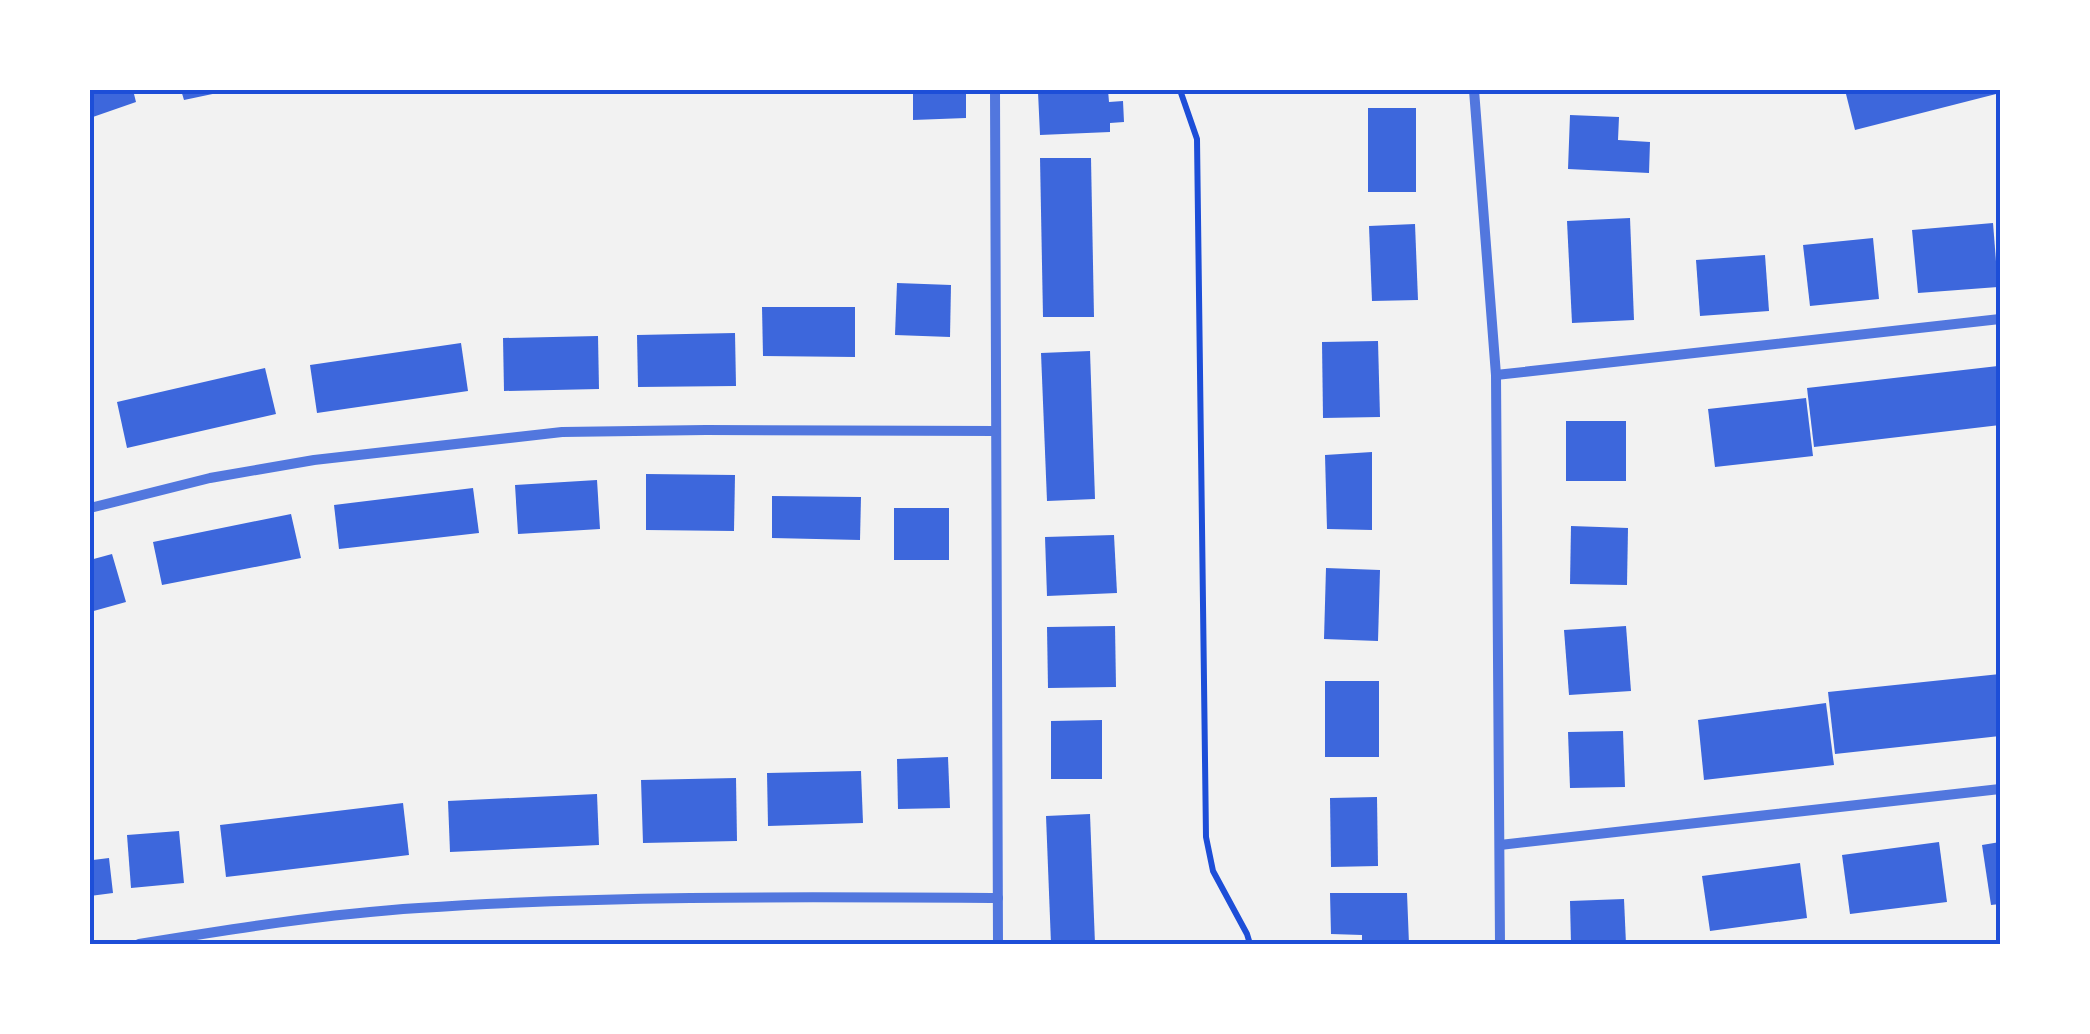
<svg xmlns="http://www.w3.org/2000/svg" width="2090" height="1034" font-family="'Public Sans',sans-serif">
<rect width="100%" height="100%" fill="#f2f2f2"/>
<!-- building -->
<g fill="#3d67dc">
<path d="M90 90H133L136 102 90 118Z"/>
<path d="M181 90H222V92L184 100Z"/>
<path d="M913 90H966V118L913 120Z"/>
<path d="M1108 90 1109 102 1123 101 1124 122 1110 123V132L1040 135 1038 92Z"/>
<path d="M1845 90H2000V93L1855 130Z"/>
<rect x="1368" y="108" width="48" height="84"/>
<path d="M1570 115 1619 117 1618 140 1650 142 1649 173 1568 169Z"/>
<path d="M1040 158H1091L1094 317H1043Z"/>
<path d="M1630 218 1634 320 1572 323 1567 221Z"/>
<path d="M1993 223 1998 287 1918 293 1912 230Z"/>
<path d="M1415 224 1418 300 1372 301 1369 226Z"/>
<path d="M1873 238 1879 299 1810 306 1803 245Z"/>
<path d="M1765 255 1769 311 1700 316 1696 260Z"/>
<path d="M897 283 951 285 950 337 895 335Z"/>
<path d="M762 307H855V357L763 356Z"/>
<path d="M735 333 736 386 638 387 637 335Z"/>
<path d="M598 336 599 389 504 391 503 338Z"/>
<path d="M1378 341 1380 417 1323 418 1322 342Z"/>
<path d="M461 343 468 391 317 413 310 365Z"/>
<path d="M1090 351 1095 499 1047 501 1041 353Z"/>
<path d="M1998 366 2000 425 1814 447 1807 388Z"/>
<path d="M265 368 276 414 127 448 117 402Z"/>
<path d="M1806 398 1813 456 1715 467 1708 409Z"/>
<rect x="1566" y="421" width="60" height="60"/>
<path d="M1372 452V530L1327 529 1325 455Z"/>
<path d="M646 474 735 475 734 531 646 530Z"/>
<path d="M597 480 600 529 518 534 515 485Z"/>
<path d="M473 488 479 533 339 549 334 505Z"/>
<path d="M772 496 861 497 860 540 772 538Z"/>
<rect x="894" y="508" width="55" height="52"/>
<path d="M291 514 301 558 162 585 153 542Z"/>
<path d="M1571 526 1628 528 1627 585 1570 584Z"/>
<path d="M1114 535 1117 593 1047 596 1045 537Z"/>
<path d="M112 554 126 602 90 612V560Z"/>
<path d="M1326 568 1380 570 1378 641 1324 639Z"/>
<path d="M1115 626 1116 687 1048 688 1047 627Z"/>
<path d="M1626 626 1631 691 1569 695 1564 630Z"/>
<path d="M2000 674V736L1835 754 1828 692Z"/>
<rect x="1325" y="681" width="54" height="76"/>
<path d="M1826 703 1834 765 1704 780 1698 720Z"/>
<path d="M1102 720V779H1051V721Z"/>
<path d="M1623 731 1625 787 1570 788 1568 732Z"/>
<path d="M948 757 950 808 898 809 897 759Z"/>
<path d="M861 771 863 823 768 826 767 773Z"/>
<path d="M736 778 737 841 643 843 641 780Z"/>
<path d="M597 794 599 845 450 852 448 801Z"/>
<path d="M1377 797 1378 866 1331 867 1330 798Z"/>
<path d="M403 803 409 855 226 877 220 825Z"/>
<path d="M1090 814 1095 944H1051L1046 816Z"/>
<path d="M179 831 184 883 131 888 127 835Z"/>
<path d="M1939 842 1947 902 1850 914 1842 855Z"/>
<path d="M2000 842V904L1991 905 1982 845Z"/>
<path d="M90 853H93V860L109 858 113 893 90 896Z"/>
<path d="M1800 863 1807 918 1710 931 1702 876Z"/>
<path d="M1330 893H1407L1409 944H1362V935L1331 934Z"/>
<path d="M1624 899 1626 944H1571L1570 901Z"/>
</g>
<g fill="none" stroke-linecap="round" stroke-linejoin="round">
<!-- path -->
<path stroke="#1d4ed8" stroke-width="6" d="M1180 90 1197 139 1206 837 1213 871 1247 934 1250 944"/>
<!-- minor -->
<g stroke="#5277de" stroke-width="10">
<path d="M995 90 998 944"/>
<path d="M1474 90 1496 375 1500 944"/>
<path d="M1496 375 2000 319"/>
<path d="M90 508 210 478 314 460 562 432 706 430 996 431"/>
<path d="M1500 845 2000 789"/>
<path d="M139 944C232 929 325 914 419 908 611 895 805 897 998 898"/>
</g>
</g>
<!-- border -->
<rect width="2090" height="1034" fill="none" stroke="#ffffff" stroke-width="185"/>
<rect x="92" y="92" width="1906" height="850" fill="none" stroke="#1d4ed8" stroke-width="4"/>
</svg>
